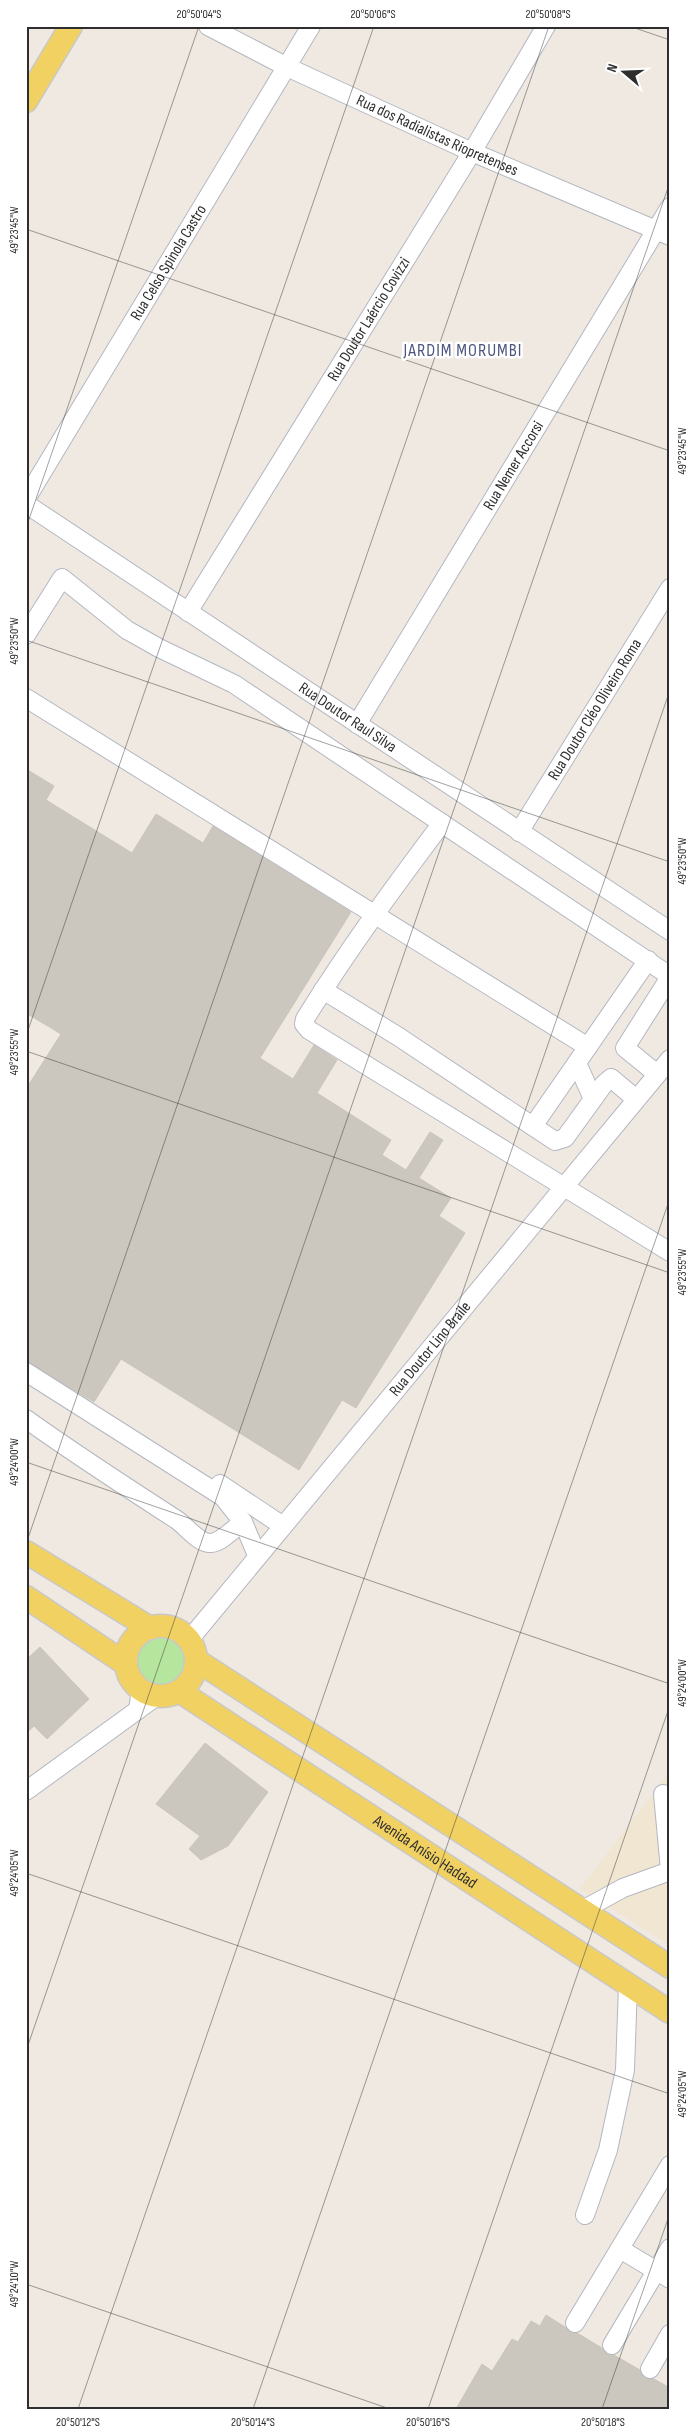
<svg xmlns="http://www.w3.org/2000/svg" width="696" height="2435" font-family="'Sofia Sans Condensed',sans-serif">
<rect width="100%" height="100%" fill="#efe9e1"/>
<!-- education -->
<path fill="#f0e6d1" d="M670 1772V1945L580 1889Z"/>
<!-- green -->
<circle fill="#b6e59e" cx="162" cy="1661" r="28"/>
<!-- building -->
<g fill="#cbc7bf" stroke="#cbc5ba">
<path d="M26 769 54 786 46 800 132 853 156 814 203 843 213 826 351 912 260 1058 293 1079 314 1045 337 1060 317 1093 391 1140 382 1155 406 1170 430 1132 443 1140 419 1178 451 1198 439 1216 465 1233 356 1408 342 1400 299 1470 121 1359 94 1402 26 1361V1089L61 1034 26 1013Z"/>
<path d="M40 1647 89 1699 47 1739 34 1726 26 1733V1660Z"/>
<path d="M205 1743 268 1792 228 1846 201 1860 189 1849 200 1836 156 1804Z"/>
<path d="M546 2315 565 2327 570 2332 577 2333 602 2348 607 2354 614 2355 640 2370 644 2378 654 2379 670 2388V2409H456L482 2364 492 2371 512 2339 518 2342 531 2321 540 2326Z"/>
</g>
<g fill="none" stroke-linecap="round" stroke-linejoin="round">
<!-- minor casing -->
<g stroke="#b4b7c1" stroke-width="20">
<g id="minor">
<path id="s1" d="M208 26 287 67 472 152 670 236"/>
<path id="s2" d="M26 499 311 26"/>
<path id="s3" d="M26 504 670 931"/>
<path id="s4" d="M188 612 472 152 546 26"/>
<path d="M26 635 62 578 127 630 159 648 234 684 670 976"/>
<path d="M26 698 588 1047"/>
<path id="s5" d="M357 724 670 207"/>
<path d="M442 823C394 887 347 951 305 1019L304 1024 309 1030 670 1252"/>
<path id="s6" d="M519 832 670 588"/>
<path d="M323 990 399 1037 555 1141 565 1138 604 1084 611 1078 636 1099"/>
<path d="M577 1063 593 1099"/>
<path d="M657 1074 625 1048 670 977"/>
<path d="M533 1126 648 960"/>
<path d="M26 1372 223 1497 243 1522 257 1555"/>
<path d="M26 1419C75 1454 126 1487 177 1520 186 1526 199 1544 211 1543 222 1542 234 1528 243 1522"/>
<path d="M220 1484 283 1526"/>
<path id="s7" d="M189 1640 670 1059"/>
<path d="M138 1710 141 1690"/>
<path d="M26 1791 157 1696"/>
<path d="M663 1794 670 1870"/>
<path d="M581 1911 623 1888 670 1871"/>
<path d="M585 2215 608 2150 625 2070 628 1985"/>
<path d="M620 2249 670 2279"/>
<path d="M575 2323 670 2165"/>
<path d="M612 2345 670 2248"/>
<path d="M650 2369 670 2334"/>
</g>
</g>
<!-- major casing -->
<g stroke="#c9c9c9" stroke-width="25">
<g id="major">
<path d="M26 101 71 26"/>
<path d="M26 1552 150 1628"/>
<path d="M26 1597 126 1664"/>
<circle cx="161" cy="1661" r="35"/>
<path d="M196 1660 670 1967"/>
<path id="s8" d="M179 1691 670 2012"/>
</g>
</g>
<!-- minor -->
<use href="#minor" stroke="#fff" stroke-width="18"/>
<!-- major -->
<use href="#major" stroke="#f2d163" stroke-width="22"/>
</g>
<!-- ticks -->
<path fill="none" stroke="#2e2e2e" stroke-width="1" stroke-opacity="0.45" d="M629 26 670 40M26 229 670 451M26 528 199 26M26 640 670 862M26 1036 374 26M26 1051 670 1273M26 1462 670 1684M26 1544 549 26M26 1873 670 2094M26 2051 670 182M26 2284 390 2409M78 2409 670 690M253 2409 670 1198M428 2409 670 1705M602 2409 670 2213"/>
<g text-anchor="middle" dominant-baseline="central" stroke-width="5" stroke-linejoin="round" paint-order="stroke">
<!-- street labels -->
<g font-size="16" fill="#2e2e2e" stroke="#fff">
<text stroke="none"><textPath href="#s1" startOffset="254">Rua dos Radialistas Riopretenses</textPath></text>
<text stroke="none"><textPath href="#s2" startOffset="276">Rua Celso Spinola Castro</textPath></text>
<text stroke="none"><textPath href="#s4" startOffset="344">Rua Doutor Laércio Covizzi</textPath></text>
<text stroke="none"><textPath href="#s5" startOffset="302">Rua Nemer Accorsi</textPath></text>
<text stroke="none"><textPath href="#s6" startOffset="144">Rua Doutor Cléo Oliveiro Roma</textPath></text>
<text stroke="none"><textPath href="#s3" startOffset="386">Rua Doutor Raul Silva</textPath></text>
<text stroke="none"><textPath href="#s7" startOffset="378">Rua Doutor Lino Braile</textPath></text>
<text stroke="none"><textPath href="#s8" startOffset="294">Avenida Anísio Haddad</textPath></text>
</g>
<!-- neighbourhood labels -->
<g font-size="18" letter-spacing="1" fill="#4d5680" stroke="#fff">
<text x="463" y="350">JARDIM MORUMBI</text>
</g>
</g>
<!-- border -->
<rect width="696" height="2435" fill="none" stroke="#ffffff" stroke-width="55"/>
<!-- north arrow -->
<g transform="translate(624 72) rotate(289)" stroke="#ffffff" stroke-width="4" paint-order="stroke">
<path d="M0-4L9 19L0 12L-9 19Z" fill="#2e2e2e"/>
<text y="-8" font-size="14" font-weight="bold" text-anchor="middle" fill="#2e2e2e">N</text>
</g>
<rect x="28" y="28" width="640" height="2380" fill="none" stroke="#2e2e2e" stroke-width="2"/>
<g font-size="12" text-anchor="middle" fill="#2e2e2e">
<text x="199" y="18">20°50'04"S</text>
<text x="373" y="18">20°50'06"S</text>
<text x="548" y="18">20°50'08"S</text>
<text transform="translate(14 230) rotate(-90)" y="4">49°23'45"W</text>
<text transform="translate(682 451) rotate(-90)" y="4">49°23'45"W</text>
<text transform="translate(14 641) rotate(-90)" y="4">49°23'50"W</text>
<text transform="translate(682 861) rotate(-90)" y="4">49°23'50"W</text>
<text transform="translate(14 1052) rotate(-90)" y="4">49°23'55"W</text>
<text transform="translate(682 1272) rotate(-90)" y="4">49°23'55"W</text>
<text transform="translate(14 1462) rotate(-90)" y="4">49°24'00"W</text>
<text transform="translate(682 1683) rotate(-90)" y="4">49°24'00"W</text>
<text transform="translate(14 1873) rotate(-90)" y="4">49°24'05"W</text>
<text transform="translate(682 2094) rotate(-90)" y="4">49°24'05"W</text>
<text transform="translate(14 2284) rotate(-90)" y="4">49°24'10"W</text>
<text x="78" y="2426">20°50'12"S</text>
<text x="253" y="2426">20°50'14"S</text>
<text x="428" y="2426">20°50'16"S</text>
<text x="603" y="2426">20°50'18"S</text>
</g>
</svg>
